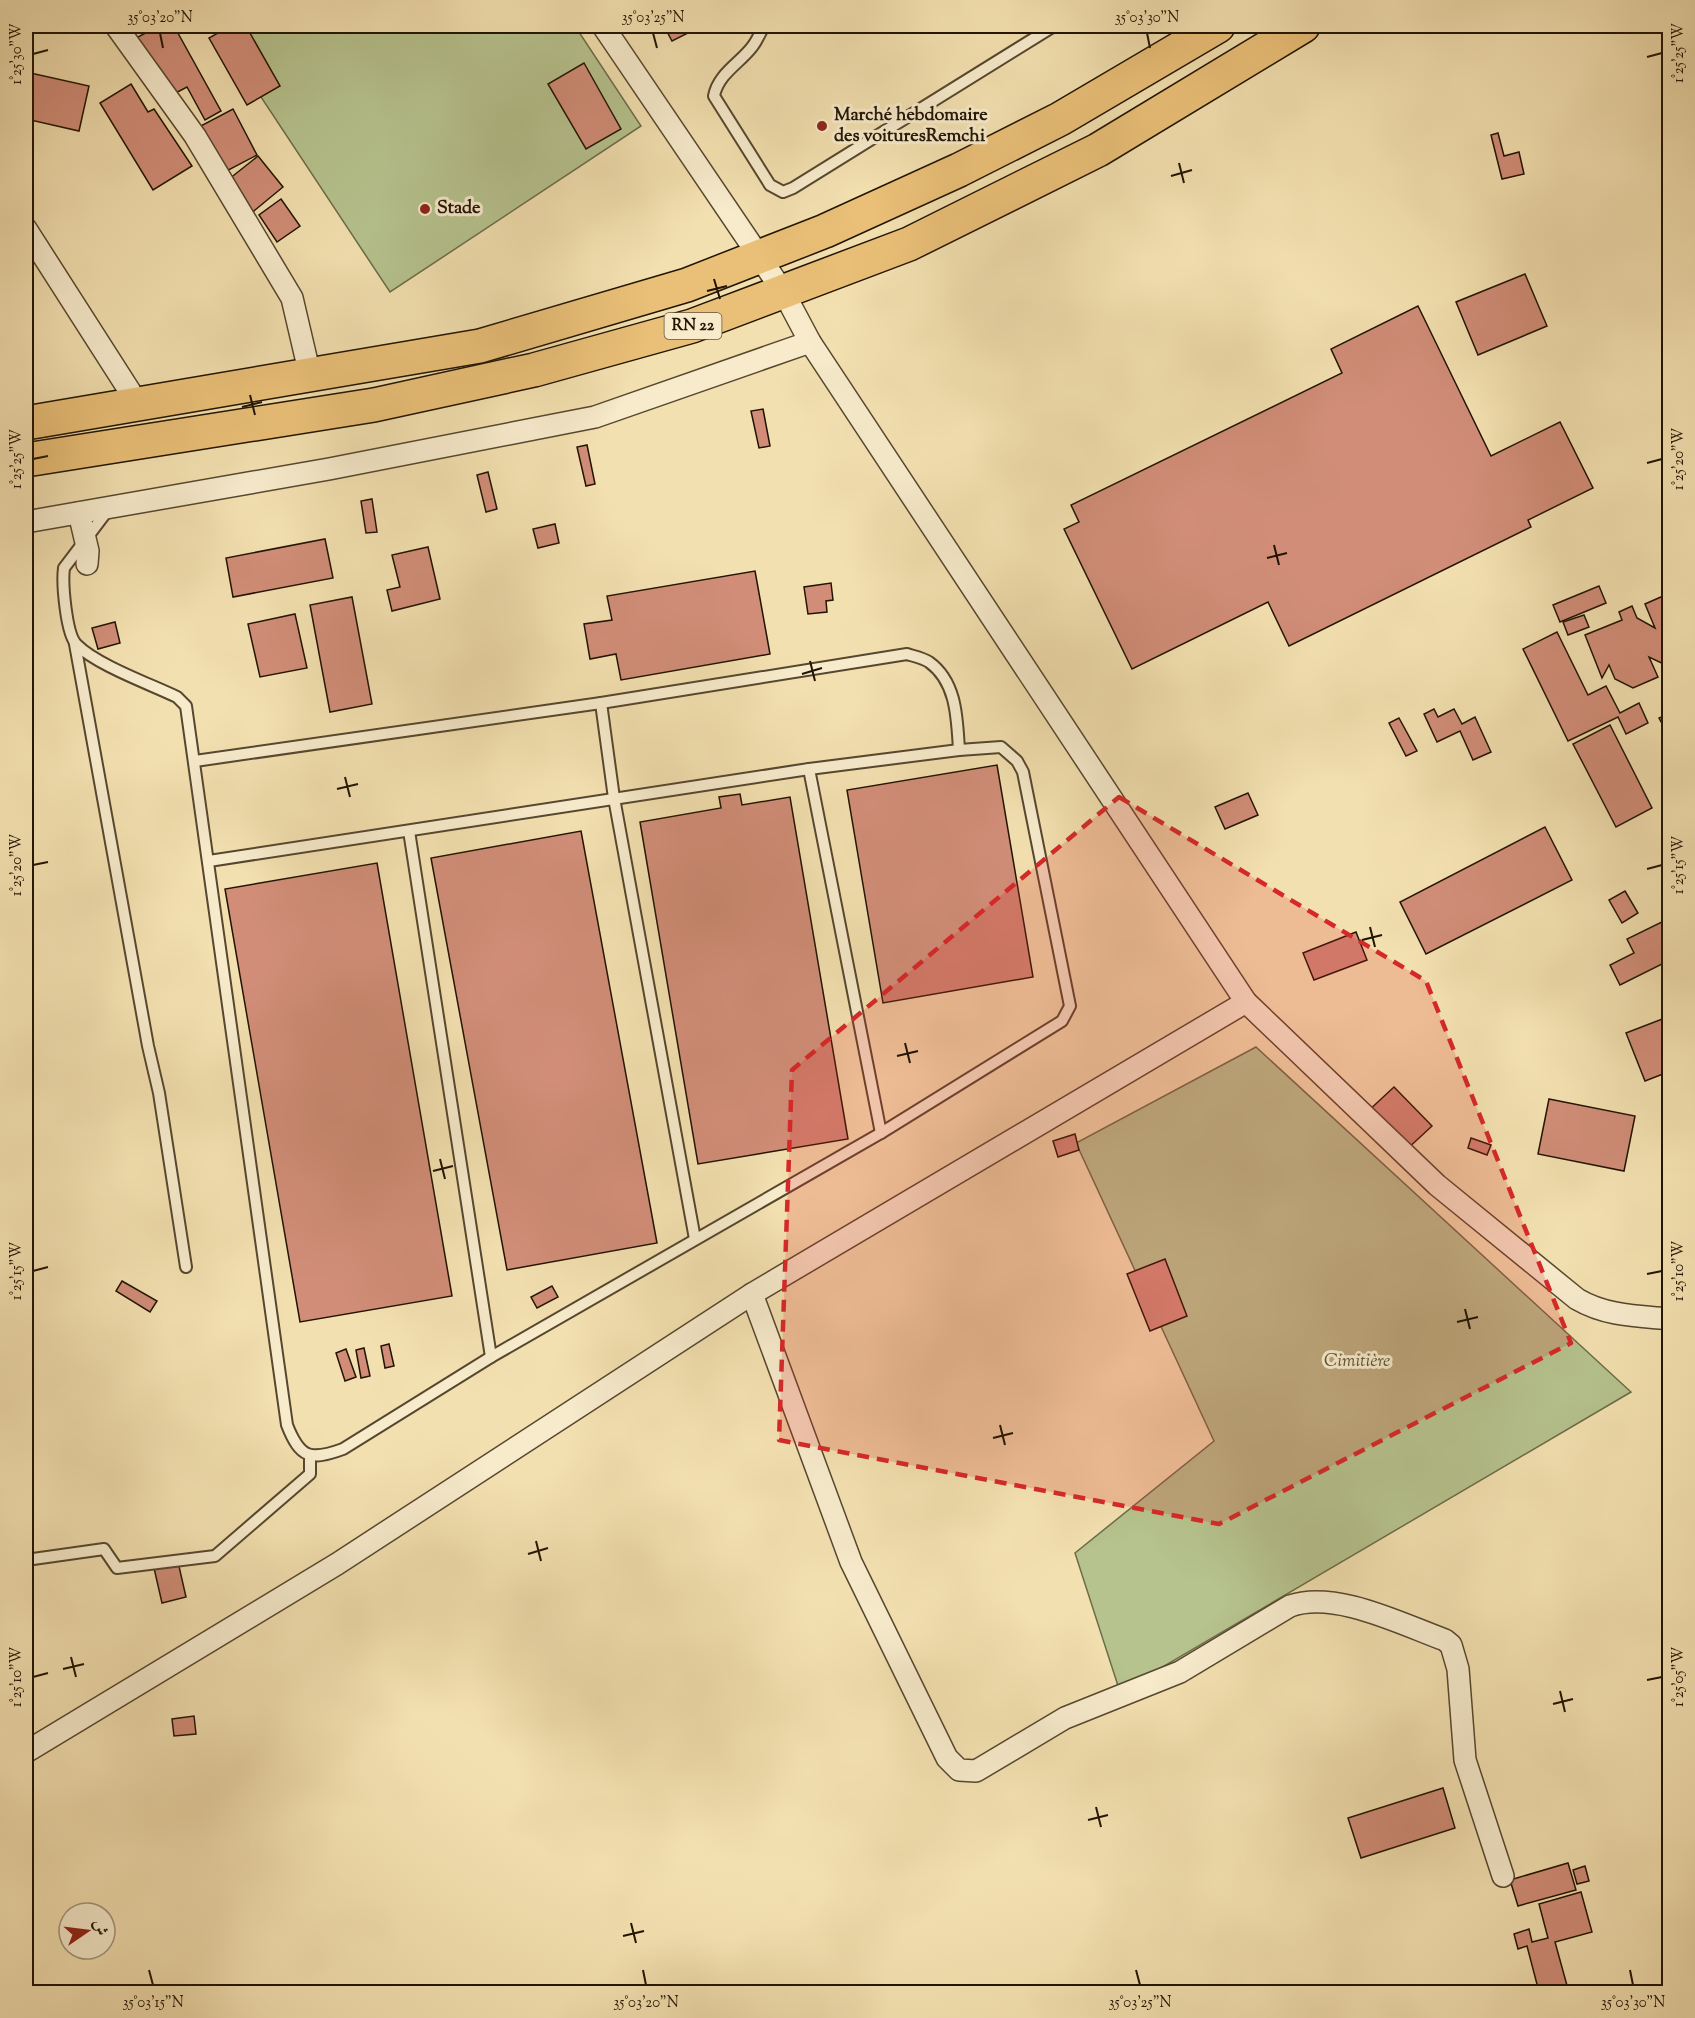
<svg xmlns="http://www.w3.org/2000/svg" width="1695" height="2018" font-family="'Sorts Mill Goudy',Amiri,serif">
<rect width="100%" height="100%" fill="#f3e0b0"/>
<filter id="stains"><feTurbulence type="fractalNoise" baseFrequency=".00333" numOctaves="4"/><feColorMatrix values="0 0 0 0 .2 0 0 0 0 .09 0 0 0 0 .02 0 0 0 .5 -.17"/></filter>
<radialGradient id="worn" r=".72"><stop offset=".6" stop-color="#630" stop-opacity="0"/><stop offset="1" stop-color="#630" stop-opacity=".3"/></radialGradient>
<!-- green -->
<g fill="#b6c38e" stroke="#6c6c48" stroke-width="1.5">
<path d="M214 26H575L641 126 390 292Z"/>
<path d="M1256 1047 1631 1392 1120 1692 1075 1553 1214 1441 1076 1143Z"/>
</g>
<!-- building -->
<g fill="#d18d78" stroke="#211403" stroke-width="1.5">
<path d="M159 26H174L221 111 205 120 187 87 166 98 134 39Z"/>
<path d="M230 26H246L280 86 247 105 209 38Z"/>
<path d="M664 26H684L688 33 672 41Z"/>
<path d="M584 63 621 129 586 149 548 84Z"/>
<path d="M26 72 89 86 79 131 26 119Z"/>
<path d="M131 84 148 112 154 109 192 166 153 190 100 103Z"/>
<path d="M233 109 257 155 219 175 195 129Z"/>
<path d="M1498 133 1504 156 1519 152 1524 174 1502 179 1491 135Z"/>
<path d="M258 156 283 187 249 215 224 183Z"/>
<path d="M281 199 300 226 277 242 259 215Z"/>
<path d="M1525 274 1547 326 1478 355 1456 302Z"/>
<path d="M1418 306 1491 456 1560 422 1593 488 1528 520 1531 527 1289 646 1268 602 1132 669 1064 529 1079 522 1071 505 1342 373 1331 349Z"/>
<path d="M763 409 770 446 759 448 751 411Z"/>
<path d="M587 445 595 484 586 486 577 447Z"/>
<path d="M488 472 497 509 486 512 477 475Z"/>
<path d="M372 499 377 532 366 533 361 501Z"/>
<path d="M555 524 559 543 538 548 533 529Z"/>
<path d="M325 539 333 578 233 597 226 558Z"/>
<path d="M428 547 440 599 392 611 387 590 400 587 392 555Z"/>
<path d="M755 571 770 654 621 680 616 654 590 659 584 624 612 620 607 596Z"/>
<path d="M831 583 833 600 826 601 827 612 808 614 804 587Z"/>
<path d="M1599 586 1606 603 1560 622 1553 605Z"/>
<path d="M1670 593V667L1649 657 1658 677 1633 688 1615 679 1609 665 1602 678 1585 635 1622 620 1619 612 1632 606 1637 618 1655 628 1645 604Z"/>
<path d="M352 597 372 704 330 712 310 605Z"/>
<path d="M295 614 307 668 260 677 248 624Z"/>
<path d="M1584 615 1589 627 1568 635 1563 622Z"/>
<path d="M115 622 120 643 98 649 92 628Z"/>
<path d="M1557 632 1588 695 1606 686 1620 713 1639 703 1648 723 1626 734 1618 717 1568 741 1523 649Z"/>
<path d="M1434 709 1438 717 1454 709 1462 724 1475 717 1491 752 1473 760 1460 731 1437 742 1424 714Z"/>
<path d="M1670 713V738L1659 718Z"/>
<path d="M1399 718 1417 751 1406 756 1389 723Z"/>
<path d="M1610 725 1652 808 1616 827 1573 744Z"/>
<path d="M997 765 1033 977 883 1003 847 790Z"/>
<path d="M1248 793 1258 815 1225 829 1215 807Z"/>
<path d="M740 794 742 805 790 797 848 1139 698 1164 640 822 721 808 719 797Z"/>
<path d="M1545 827 1572 880 1426 954 1400 902Z"/>
<path d="M581 831 657 1243 507 1270 431 858Z"/>
<path d="M377 863 452 1296 300 1322 225 889Z"/>
<path d="M1625 891 1638 913 1622 923 1609 900Z"/>
<path d="M1670 918V960L1620 985 1610 965 1634 953 1627 939Z"/>
<path d="M1356 932 1367 960 1314 980 1303 953Z"/>
<path d="M1670 1016V1091L1663 1074 1645 1081 1626 1033Z"/>
<path d="M1394 1087 1432 1126 1405 1151 1365 1114Z"/>
<path d="M1549 1099 1635 1116 1624 1171 1538 1154Z"/>
<path d="M1075 1134 1079 1150 1058 1157 1053 1141Z"/>
<path d="M1471 1138 1491 1145 1487 1155 1468 1148Z"/>
<path d="M1165 1259 1187 1316 1150 1331 1127 1274Z"/>
<path d="M122 1281 157 1301 150 1312 116 1291Z"/>
<path d="M552 1286 558 1297 537 1308 531 1297Z"/>
<path d="M389 1344 394 1366 385 1368 381 1346Z"/>
<path d="M364 1348 370 1376 361 1378 356 1350Z"/>
<path d="M346 1349 356 1377 345 1381 336 1353Z"/>
<path d="M178 1562 186 1597 162 1603 154 1568Z"/>
<path d="M194 1716 196 1734 174 1736 172 1719Z"/>
<path d="M1443 1788 1455 1828 1361 1858 1348 1818Z"/>
<path d="M1568 1863 1576 1890 1518 1906 1510 1880Z"/>
<path d="M1585 1866 1589 1881 1577 1884 1573 1870Z"/>
<path d="M1581 1892 1592 1932 1555 1942 1568 1989 1539 1992 1527 1946 1518 1949 1514 1934 1529 1929 1532 1942 1548 1938 1539 1904Z"/>
</g>
<g fill="none" stroke-linecap="round" stroke-linejoin="round">
<!-- service casing -->
<g stroke="#56472e" stroke-width="14">
<g id="service">
<path d="M764 26C760 33 757 41 752 47 740 63 718 74 714 96L770 185 783 192 793 188 1054 26"/>
<path d="M108 510 64 568C62 583 66 635 77 645 97 665 150 684 177 697L186 706 287 1425C300 1458 310 1461 343 1449L491 1357 881 1133 1062 1021 1070 1006 1023 772 1017 761 1001 747 959 750 809 769 209 861"/>
<path d="M75 644 148 1046 159 1093 186 1267"/>
<path d="M601 703 614 798 695 1239"/>
<path d="M195 761 601 703 907 654C913 656 923 658 929 662 957 682 957 719 959 750"/>
<path d="M809 769 881 1133"/>
<path d="M409 831 491 1357"/>
<path d="M26 1560 104 1549 117 1568 215 1556 310 1474V1455"/>
</g>
</g>
<!-- minor casing -->
<g stroke="#56472e" stroke-width="24">
<g id="minor">
<path d="M116 26 195 136 292 298 310 375"/>
<path d="M603 26 784 293 810 342 1246 1002 1437 1185 1577 1299C1606 1316 1637 1316 1670 1319"/>
<path d="M26 229 138 404"/>
<path d="M79 513 88 551 87 564"/>
<path d="M26 522 329 469 595 417 810 342"/>
<path d="M752 1294 851 1562 947 1758 959 1770 976 1771 1065 1718 1180 1672 1290 1606C1335 1590 1401 1624 1445 1640L1451 1645 1458 1669 1465 1760 1503 1876"/>
<path d="M26 1752 337 1564 752 1294 1246 1002"/>
</g>
</g>
<!-- trunk casing -->
<g stroke="#211403" stroke-width="36">
<g id="trunk">
<path d="M26 423 480 346 687 285 825 231 959 170 1060 119 1218 26"/>
<path d="M26 460 374 405 534 370 692 326 909 244 1098 150 1303 26"/>
</g>
</g>
<!-- service -->
<use href="#service" stroke="#f7ebcc" stroke-width="10"/>
<!-- minor -->
<use href="#minor" stroke="#f7ebcc" stroke-width="21"/>
<!-- trunk -->
<use href="#trunk" stroke="#eac078" stroke-width="33"/>
</g>
<!-- marked area -->
<path fill="#d62828" fill-opacity="0.2" stroke="#d62828" stroke-width="4.5" stroke-dasharray="12 8" stroke-linejoin="round" d="M1119 797 1426 981 1571 1343 1219 1524 779 1440 792 1070Z"/>
<!-- ticks -->
<path fill="none" stroke="#211403" stroke-width="2" d="M160 33 163 48M653 33 657 48M1147 33 1150 48M33 54 48 50M1647 57 1662 53M1179 163 1184 183M1171 176 1192 170M714 279 720 299M707 291 727 286M250 395 255 415M242 407 262 402M33 459 48 456M1647 463 1662 459M1274 545 1279 565M1267 558 1287 553M810 661 815 681M802 674 822 668M345 777 350 797M337 789 358 784M33 865 48 862M1647 869 1662 865M1370 927 1375 947M1362 940 1382 935M905 1043 910 1063M897 1056 918 1051M440 1159 445 1179M433 1171 453 1166M33 1271 48 1267M1647 1274 1662 1271M1465 1309 1470 1329M1457 1322 1478 1317M1000 1425 1005 1445M993 1438 1013 1433M536 1541 541 1561M528 1554 548 1548M71 1657 76 1677M63 1669 84 1664M33 1677 48 1673M1647 1680 1662 1677M1560 1691 1565 1712M1553 1704 1573 1699M1096 1807 1101 1827M1088 1820 1108 1815M631 1923 636 1943M623 1936 644 1931M149 1970 153 1985M643 1970 646 1985M1136 1970 1140 1985M1630 1970 1633 1985"/>
<!-- markers -->
<g fill="#8f2418" stroke="#f7ebcc" stroke-width="2">
<circle cx="822" cy="126" r="6"/>
<circle cx="425" cy="209" r="6"/>
</g>
<g text-anchor="middle" dominant-baseline="central" stroke-width="6" stroke-linejoin="round" paint-order="stroke">
<!-- shield labels -->
<rect fill="#f7ebcc" stroke="#61543f" stroke-width="1.5" x="664.5" y="313" width="57" height="26" rx="4.5"/>
<g font-size="16" font-weight="bold" fill="#211403">
<text x="693" y="326">RN 22</text>
</g>
<!-- poi labels -->
<g font-size="18" font-weight="bold" fill="#211403" stroke="#f7ebcc" text-anchor="start">
<text x="834" y="116">Marché hebdomaire<tspan x="834" dy="21">des voituresRemchi</tspan></text>
<text x="437" y="209">Stade</text>
</g>
<!-- park labels -->
<g font-size="18" font-style="italic" fill="#555134" stroke="#f7ebcc">
<text x="1357" y="1362">Cimitière</text>
</g>
</g>
<!-- margin -->
<rect width="1695" height="2018" fill="none" stroke="#f3e0b0" stroke-width="66"/>
<!-- north arrow -->
<g transform="translate(87 1931) rotate(76)"><circle r="28" fill="#f7ebcc" stroke="#a1957c" stroke-width="1.5"/>
<path d="M0-4.5L10 22L0 15L-10 22Z" fill="#8f2418"/>
<text y="-9" font-size="16" font-weight="bold" text-anchor="middle" fill="#211403">ش</text>
</g>
<rect x="33" y="33" width="1629" height="1952" fill="none" stroke="#211403" stroke-width="2"/>
<g font-size="15" text-anchor="middle" fill="#211403">
<text x="160" y="22">35°03'20"N</text>
<text x="653" y="22">35°03'25"N</text>
<text x="1147" y="22">35°03'30"N</text>
<text transform="translate(1678 53) rotate(-90)" y="5">1°25'25"W</text>
<text transform="translate(16 54) rotate(-90)" y="5">1°25'30"W</text>
<text transform="translate(1678 459) rotate(-90)" y="5">1°25'20"W</text>
<text transform="translate(16 459) rotate(-90)" y="5">1°25'25"W</text>
<text transform="translate(1678 865) rotate(-90)" y="5">1°25'15"W</text>
<text transform="translate(16 865) rotate(-90)" y="5">1°25'20"W</text>
<text transform="translate(1678 1271) rotate(-90)" y="5">1°25'10"W</text>
<text transform="translate(16 1271) rotate(-90)" y="5">1°25'15"W</text>
<text transform="translate(1678 1677) rotate(-90)" y="5">1°25'05"W</text>
<text transform="translate(16 1677) rotate(-90)" y="5">1°25'10"W</text>
<text x="153" y="2007">35°03'15"N</text>
<text x="646" y="2007">35°03'20"N</text>
<text x="1140" y="2007">35°03'25"N</text>
<text x="1633" y="2007">35°03'30"N</text>
</g>
<rect width="100%" height="100%" filter="url(#stains)"/>
<rect width="100%" height="100%" fill="url(#worn)"/>
</svg>
